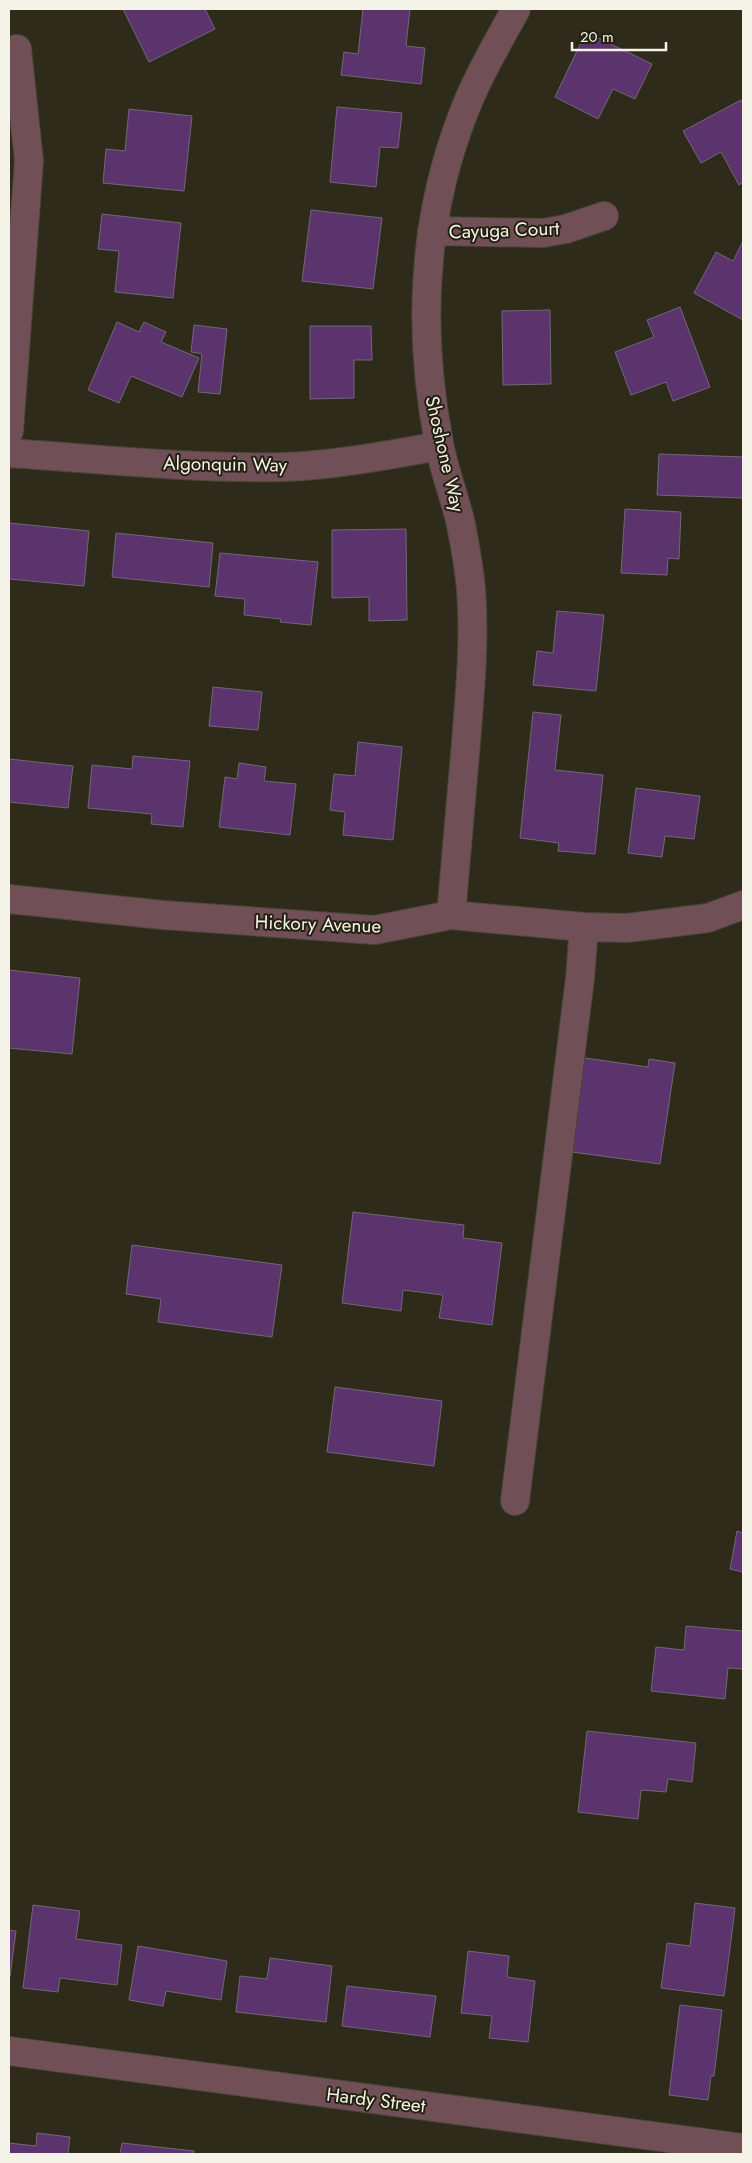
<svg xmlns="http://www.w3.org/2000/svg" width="752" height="2163" font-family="Jost,sans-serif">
<rect width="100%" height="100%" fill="#2e2b1a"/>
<!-- building -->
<g fill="#5b346d" stroke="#726777">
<path d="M123 9H205L215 29 149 62Z"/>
<path d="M363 9H410L406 46 425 48 421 84 341 75 344 52 358 54Z"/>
<path d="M586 32 652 64 635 99 613 89 598 119 555 97Z"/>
<path d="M741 100 743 104V182L739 185 721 152 701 163 683 131Z"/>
<path d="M337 107 402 113 398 148 380 147 376 187 330 182Z"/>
<path d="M129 109 192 116 184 191 103 183 106 149 125 151Z"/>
<path d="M311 210 382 218 373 289 302 281Z"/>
<path d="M102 214 181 223 173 298 115 292 119 251 98 249Z"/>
<path d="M743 241V320L694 293 716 252 733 261Z"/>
<path d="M680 307 710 387 673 401 666 382 631 395 615 352 654 337 647 320Z"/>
<path d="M550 310 551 384 503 385 502 311Z"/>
<path d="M117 322 139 332 144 322 166 332 161 342 199 358 182 397 131 376 119 403 88 390Z"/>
<path d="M194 325 227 329 220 394 198 392 202 354 191 352Z"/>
<path d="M310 326H371L372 360H354V398L310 399Z"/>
<path d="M659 454 743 457V498L657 495Z"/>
<path d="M625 509 681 512 679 559 668 558 667 575 621 573Z"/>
<path d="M9 523 89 531 84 586 9 579Z"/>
<path d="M406 529 407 620 369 621V597L332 598V530Z"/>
<path d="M116 533 213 543 209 587 112 577Z"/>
<path d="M220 553 318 562 311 625 280 622 281 619 244 615 245 599 215 596Z"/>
<path d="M557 611 604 615 596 691 533 685 537 651 553 653Z"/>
<path d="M213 687 262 692 258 730 209 726Z"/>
<path d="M533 712 561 715 555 770 603 775 595 854 558 851 559 843 520 838Z"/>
<path d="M358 742 402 747 393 840 343 835 345 812 330 810 334 774 355 776Z"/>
<path d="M133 756 190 761 183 827 151 824 152 814 88 808 92 765 132 769Z"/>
<path d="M9 759 73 766 68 808 9 802Z"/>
<path d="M239 763 266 767 264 781 296 784 290 835 219 827 225 777 237 779Z"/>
<path d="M636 788 700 796 694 839 665 836 662 857 628 853Z"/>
<path d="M9 970 80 978 72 1054 9 1048Z"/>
<path d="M578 1057 648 1067 649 1059 675 1063 660 1164 565 1151Z"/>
<path d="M353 1212 464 1225 463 1238 502 1243 492 1325 439 1318 443 1295 403 1290 401 1311 342 1303Z"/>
<path d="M132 1245 282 1265 272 1337 158 1322 161 1299 126 1294Z"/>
<path d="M335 1387 442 1401 434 1466 327 1452Z"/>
<path d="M737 1531 743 1533V1572L730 1569Z"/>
<path d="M686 1626 743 1631V1669L728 1668 725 1699 651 1691 656 1647 684 1650Z"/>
<path d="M587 1731 696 1743 692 1782 668 1779 666 1792 641 1790 638 1819 578 1812Z"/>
<path d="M695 1903 735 1908 724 1996 661 1988 667 1943 690 1946Z"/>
<path d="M33 1905 80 1911 76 1939 122 1945 117 1985 60 1978 58 1992 23 1988Z"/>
<path d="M9 1930 16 1931 10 1977H9Z"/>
<path d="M138 1946 227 1961 221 2000 166 1991 163 2006 129 2000Z"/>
<path d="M468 1951 509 1956 507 1977 535 1981 528 2042 489 2038 492 2016 461 2013Z"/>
<path d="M270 1958 332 1966 326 2022 236 2012 240 1976 267 1979Z"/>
<path d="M347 1986 436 1996 430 2037 342 2026Z"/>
<path d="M680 2005 722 2010 714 2076H711L708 2100 669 2095Z"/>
<path d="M37 2133 70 2137 68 2154H9V2143L36 2146Z"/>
<path d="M122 2143 194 2151 193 2154H120Z"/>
</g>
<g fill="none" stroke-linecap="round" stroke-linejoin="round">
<!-- minor casing -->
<g stroke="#4a4737" stroke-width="30">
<g id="minor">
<path d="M432 231 543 233 566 229 604 216"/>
<path d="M9 431 29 161 17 49"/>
<path d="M9 453C100 459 193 469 285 467 337 465 388 455 439 446"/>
<path d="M9 899 163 915 375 930 451 915 584 927 627 928 708 918 743 905"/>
<path d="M451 915C456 857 461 800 466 743 470 691 475 641 471 589 469 568 465 545 461 525 455 497 444 471 439 443 418 334 422 222 462 117 476 79 497 44 516 9"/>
<path d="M515 1501 580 978 584 927"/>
<path d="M9 2051 743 2148"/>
</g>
</g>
<!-- minor -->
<use href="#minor" stroke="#704f57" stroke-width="28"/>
</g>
<g text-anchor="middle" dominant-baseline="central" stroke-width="4" stroke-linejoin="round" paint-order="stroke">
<!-- street labels -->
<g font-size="19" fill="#f5f3e8" stroke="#242110">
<text transform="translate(504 230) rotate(-2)">Cayuga Court</text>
<text transform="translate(445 454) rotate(77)">Shoshone Way</text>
<text transform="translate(225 464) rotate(1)">Algonquin Way</text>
<text transform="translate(318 924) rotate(2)">Hickory Avenue</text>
<text transform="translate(376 2100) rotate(7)">Hardy Street</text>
</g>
</g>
<!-- border -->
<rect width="752" height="2163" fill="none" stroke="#f5f3e8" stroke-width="20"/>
<!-- scale -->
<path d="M572 42v8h94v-8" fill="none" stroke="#f5f3e8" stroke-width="2.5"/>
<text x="580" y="42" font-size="15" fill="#f5f3e8" stroke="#242110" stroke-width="4" paint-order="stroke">20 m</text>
</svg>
